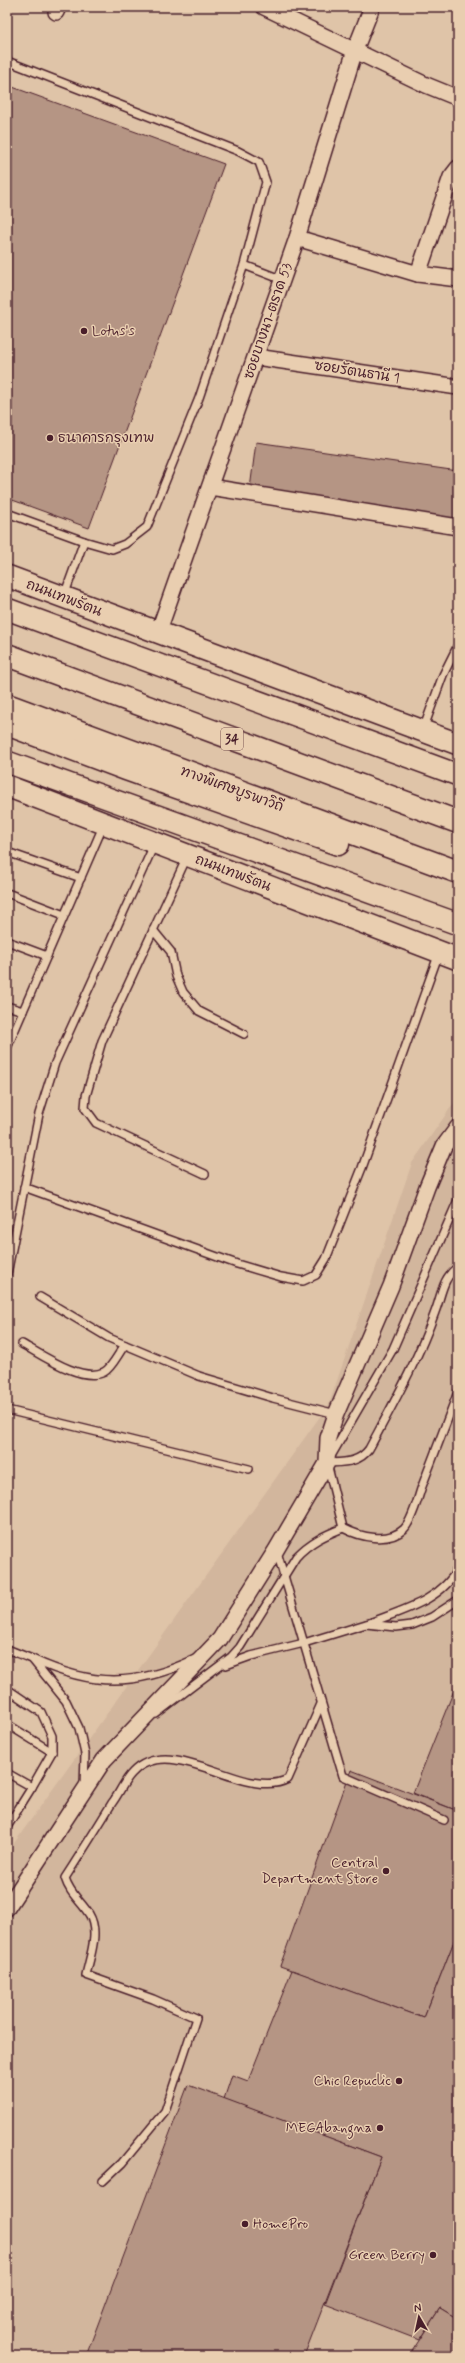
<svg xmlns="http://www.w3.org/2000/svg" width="465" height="2363" font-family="Mynerve,'Playpen Sans Thai',sans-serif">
<rect width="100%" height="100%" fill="#dfc4a8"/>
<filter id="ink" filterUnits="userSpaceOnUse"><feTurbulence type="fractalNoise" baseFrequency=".025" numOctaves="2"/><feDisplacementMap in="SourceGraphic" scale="8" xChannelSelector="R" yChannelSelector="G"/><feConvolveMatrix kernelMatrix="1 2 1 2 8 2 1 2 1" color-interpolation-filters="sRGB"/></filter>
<g filter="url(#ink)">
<!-- built -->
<path fill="#d2b69d" d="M458 1097V2356H7V1853L329 1404 412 1163Z"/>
<!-- building -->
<g fill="#b59584" stroke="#4a1f2b">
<path d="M7 85 224 164 89 528 7 498Z"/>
<path d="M256 442 458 471V520L250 489Z"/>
<path d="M458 1680V1811L413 1793Z"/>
<path d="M351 1770 458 1811V1931L424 2018 280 1966Z"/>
<path d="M458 1931V2319L440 2308 419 2340 325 2304 381 2157 224 2099 232 2075 248 2081 292 1970 424 2018Z"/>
<path d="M188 2085 381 2157 304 2356H86Z"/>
<path d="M440 2308 458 2319V2356H409Z"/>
</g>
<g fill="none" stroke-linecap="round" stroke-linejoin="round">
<!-- lane casing -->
<g stroke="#4a1f2b" stroke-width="10">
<g id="lane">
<path d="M7 61 238 151 259 162 266 182 244 265 199 398 147 527 125 544 112 549 84 541 7 513"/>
<path d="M244 265 283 280"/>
<path d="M64 596 84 541"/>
<path d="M423 730 443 675 458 645"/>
<path d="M7 852 81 878"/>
<path d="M187 857 102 1041 86 1096 85 1108 96 1123 205 1174"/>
<path d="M7 893 64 915"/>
<path d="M153 930 171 952 176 976 183 992 199 1011 244 1034"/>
<path d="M7 941 47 956"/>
<path d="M7 1006 23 1011"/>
<path d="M7 1048 104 824"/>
<path d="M24 1187 237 1264 281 1277 303 1281 316 1275 326 1259 362 1168 439 953"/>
<path d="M458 1200 393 1349 327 1463 343 1528C360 1537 388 1544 404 1529 411 1522 418 1499 421 1489 433 1457 446 1424 458 1392"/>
<path d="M7 1274 39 1114 55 1063 154 845"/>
<path d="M40 1297 109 1338 199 1376 273 1398 336 1414"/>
<path d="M22 1344C42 1355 82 1383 104 1372 112 1368 119 1352 125 1345"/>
<path d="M7 1410 249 1469"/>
<path d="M327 1463C344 1462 359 1463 369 1449 393 1404 418 1360 435 1312 442 1294 442 1278 458 1267"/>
<path d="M277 1552 343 1776 444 1820"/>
<path d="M367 1624C399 1611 442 1601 458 1568"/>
<path d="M7 1649 32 1659 66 1701 79 1728 85 1754 84 1786"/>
<path d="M32 1659C92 1687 136 1687 195 1659"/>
<path d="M226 1665 251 1656 304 1643 366 1624 396 1627 412 1625 432 1617 458 1600"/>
<path d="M7 1689 41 1712 52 1736V1752L32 1787"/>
<path d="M156 1714 231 1657 240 1647 296 1557C310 1542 325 1535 343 1528"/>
<path d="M7 1724 52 1752"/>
<path d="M7 1773 32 1787 7 1827"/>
<path d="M103 2181 122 2163 165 2111 196 2018 153 1999 86 1975C90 1956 100 1932 89 1914 80 1900 70 1894 65 1878 81 1853 97 1828 112 1803 119 1794 124 1781 132 1773 172 1730 244 1802 288 1779L321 1704"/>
</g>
</g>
<!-- street casing -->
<g stroke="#4a1f2b" stroke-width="18">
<g id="street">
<path d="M264 7 426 85 458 98"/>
<path d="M56 12 58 7"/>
<path d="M297 238 418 274 458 279"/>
<path d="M418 274 451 177 458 168"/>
<path d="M256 357 458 387"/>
<path d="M210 487 458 527"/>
<path d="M158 633 297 238 355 50 372 7"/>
<path d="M7 1908 104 1760 220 1639 276 1550 327 1463 328 1438 336 1414 391 1286 427 1187 444 1146 458 1127"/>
</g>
</g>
<!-- secondary casing -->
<g stroke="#4a1f2b" stroke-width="24">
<g id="secondary">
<path d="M7 576 458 744"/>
<path d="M7 609 458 775"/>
<path d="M7 762 458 924"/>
<path d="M7 786 458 959"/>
</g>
</g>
<!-- highway casing -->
<g stroke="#4a1f2b" stroke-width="25">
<g id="highway">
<path d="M7 655 458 822"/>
<path d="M7 705 458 872"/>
<path d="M7 724 126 769 338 844"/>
</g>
</g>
<!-- lane -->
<use href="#lane" stroke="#e9ceb0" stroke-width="7"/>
<!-- street -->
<use href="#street" stroke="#e9ceb0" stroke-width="15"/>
<!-- secondary -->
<use href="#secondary" stroke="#e9ceb0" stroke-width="21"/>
<!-- highway -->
<use href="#highway" stroke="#e9ceb0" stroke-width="22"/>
</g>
</g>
<!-- markers -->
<g fill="#4a1f2b" stroke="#e9ceb0" stroke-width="1.5">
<circle cx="84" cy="331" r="4"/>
<circle cx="50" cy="438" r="4"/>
<circle cx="386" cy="1871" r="4"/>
<circle cx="399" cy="2081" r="4"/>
<circle cx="380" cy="2128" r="4"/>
<circle cx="245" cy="2224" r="4"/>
<circle cx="433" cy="2255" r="4"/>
</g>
<g text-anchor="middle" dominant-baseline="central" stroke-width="3" stroke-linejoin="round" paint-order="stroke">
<!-- shield labels -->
<rect fill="#e9ceb0" stroke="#7a5453" stroke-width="1" x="221" y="728" width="22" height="22" rx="3"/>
<g font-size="13" font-weight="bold" fill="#4a1f2b">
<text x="232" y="739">34</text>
</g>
<!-- street labels -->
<g font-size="14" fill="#4a1f2b" stroke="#e9ceb0">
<text transform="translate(268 321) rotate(-71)">ซอยบางนา-ตราด 53</text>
<text transform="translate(357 372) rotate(9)">ซอยรัตนธานี 1</text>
<text transform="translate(64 598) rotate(21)">ถนนเทพรัตน</text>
<text transform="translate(232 789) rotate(20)">ทางพิเศษบูรพาวิถี</text>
<text transform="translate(233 873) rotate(21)">ถนนเทพรัตน</text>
</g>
<!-- poi labels -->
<g font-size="14" fill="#4a1f2b" stroke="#e9ceb0" text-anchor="end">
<text x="92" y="331" text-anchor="start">Lotus's</text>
<text x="58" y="438" text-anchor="start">ธนาคารกรุงเทพ</text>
<text x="378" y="1863">Central<tspan x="378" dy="16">Department Store</tspan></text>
<text x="391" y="2081">Chic Repuclic</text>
<text x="372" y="2128">MEGAbangna</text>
<text x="253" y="2224" text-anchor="start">HomePro</text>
<text x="425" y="2255">Green Berry</text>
</g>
</g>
<!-- margin -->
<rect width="465" height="2363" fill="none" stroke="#e9ceb0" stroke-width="24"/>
<rect x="12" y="12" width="441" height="2339" fill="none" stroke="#4a1f2b" stroke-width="1.5" filter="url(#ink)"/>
<!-- north arrow -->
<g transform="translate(419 2317) rotate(351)" stroke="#e9ceb0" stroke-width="3" paint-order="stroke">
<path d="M0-3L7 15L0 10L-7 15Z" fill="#4a1f2b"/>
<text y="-6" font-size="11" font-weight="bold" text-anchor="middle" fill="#4a1f2b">N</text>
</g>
</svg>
